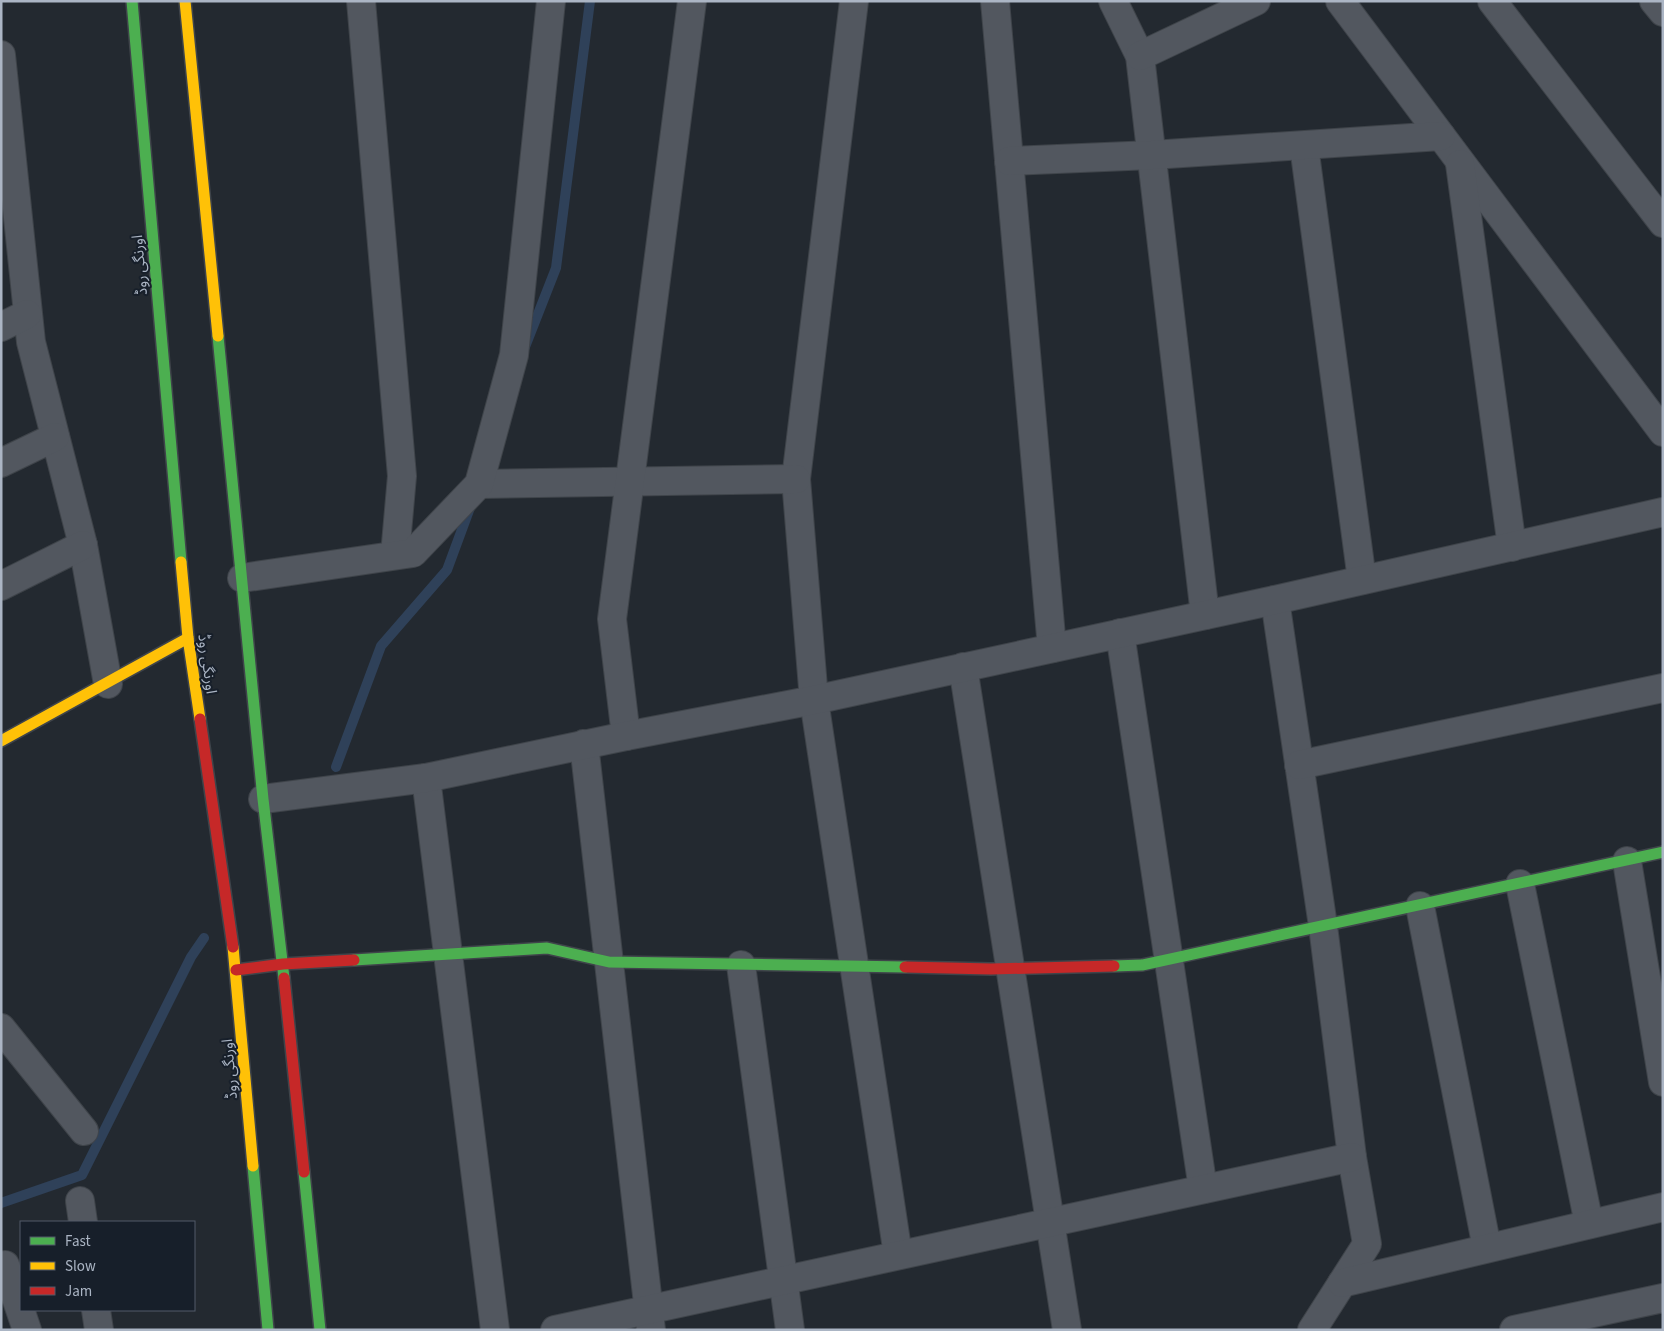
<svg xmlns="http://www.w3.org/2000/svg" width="1664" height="1331" font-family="'Source Sans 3','Noto Sans Arabic',sans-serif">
<rect width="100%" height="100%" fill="#232930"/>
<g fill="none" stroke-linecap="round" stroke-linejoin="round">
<!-- stream -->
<g stroke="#2f4159" stroke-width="10">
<path d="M525 347 556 268 590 1"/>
<path d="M336 767 381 646 447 570 471 505"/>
<path d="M1 1203 82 1175 191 957 204 938"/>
</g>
<!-- street casing -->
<g stroke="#3f444a" stroke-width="30">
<g id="street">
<path d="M361 1 402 476 395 555"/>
<path d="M854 1 796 479 814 700 898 1255"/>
<path d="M995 1 1052 648"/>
<path d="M1113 1 1140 56 1205 615"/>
<path d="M1340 1 1663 432"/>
<path d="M1492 1 1663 223"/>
<path d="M1654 1 1663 12"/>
<path d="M1 55 31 342 83 545 108 684"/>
<path d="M1140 56 1256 1"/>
<path d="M1304 146 1362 580"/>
<path d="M1009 161 1152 155 1441 136"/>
<path d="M1460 164 1512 547"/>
<path d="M1 327 27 314"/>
<path d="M1 463 55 437"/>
<path d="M479 484 796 479"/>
<path d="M242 578 413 553 479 484 514 355 551 1"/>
<path d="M1 586 83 545"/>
<path d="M1275 600 1323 926 1352 1157 1367 1244 1312 1330"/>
<path d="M1120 633 1203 1189"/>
<path d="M963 667 1067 1330"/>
<path d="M626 736 612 619 692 1"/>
<path d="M584 744 651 1330"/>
<path d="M1299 765 1663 688"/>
<path d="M426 778 495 1330"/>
<path d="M263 799 426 778 626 736 814 700 1275 600 1663 512"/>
<path d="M1627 861 1663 1082"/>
<path d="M1520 884 1589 1224"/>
<path d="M1420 906 1487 1248"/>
<path d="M741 965 790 1330"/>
<path d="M1 1028 84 1131"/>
<path d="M80 1201 83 1222"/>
<path d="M5 1265 27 1330"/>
<path d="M1342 1283 1663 1207"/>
<path d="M96 1310 99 1330"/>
<path d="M555 1330 1352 1157"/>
<path d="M1514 1330 1663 1298"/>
</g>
</g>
<!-- fast casing -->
<g stroke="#3f444a" stroke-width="14">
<g id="fast">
<path d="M132 1 181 562"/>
<path d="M218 336 263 799 284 978"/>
<path d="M354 960 547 948 609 962 905 967"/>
<path d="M1114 966 1142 965 1663 852"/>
<path d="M253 1166 268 1330"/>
<path d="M304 1172 320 1330"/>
</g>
</g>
<!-- slow casing -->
<g stroke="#3f444a" stroke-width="14">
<g id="slow">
<path d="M185 1 218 336"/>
<path d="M181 562 188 638 200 719"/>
<path d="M1 741 188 638"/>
<path d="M233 947 253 1166"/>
</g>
</g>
<!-- jam casing -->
<g stroke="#3f444a" stroke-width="14">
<g id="jam">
<path d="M200 719 233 947"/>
<path d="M905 967 991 969 1114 966"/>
<path d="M236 970 283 964 354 960"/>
<path d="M284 978 304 1172"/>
</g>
</g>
<!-- street -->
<use href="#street" stroke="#52575f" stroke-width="28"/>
<!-- fast -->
<use href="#fast" stroke="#4caf50" stroke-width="11"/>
<!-- slow -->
<use href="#slow" stroke="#ffc107" stroke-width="11"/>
<!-- jam -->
<use href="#jam" stroke="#c62828" stroke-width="11"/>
</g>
<g text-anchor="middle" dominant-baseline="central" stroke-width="4" stroke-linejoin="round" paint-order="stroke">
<!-- street labels -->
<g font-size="15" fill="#abb5c4" stroke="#171f2a">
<text transform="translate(140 265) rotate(-95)">اورنگی روڈ</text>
<text transform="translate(207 664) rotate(82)">اورنگی روڈ</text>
<text transform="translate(230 1069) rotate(-95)">اورنگی روڈ</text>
</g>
</g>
<!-- border -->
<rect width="1664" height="1331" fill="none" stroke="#abb5c4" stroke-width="5"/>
<!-- legend -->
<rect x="20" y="1221" width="175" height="90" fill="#171f2a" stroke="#525b68"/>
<rect x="30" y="1237" width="25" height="8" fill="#4caf50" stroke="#525b68"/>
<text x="65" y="1246" font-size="15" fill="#abb5c4">Fast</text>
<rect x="30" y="1262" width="25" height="8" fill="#ffc107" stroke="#525b68"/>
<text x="65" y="1271" font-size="15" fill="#abb5c4">Slow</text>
<rect x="30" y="1287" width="25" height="8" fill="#c62828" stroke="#525b68"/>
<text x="65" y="1296" font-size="15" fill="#abb5c4">Jam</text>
</svg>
